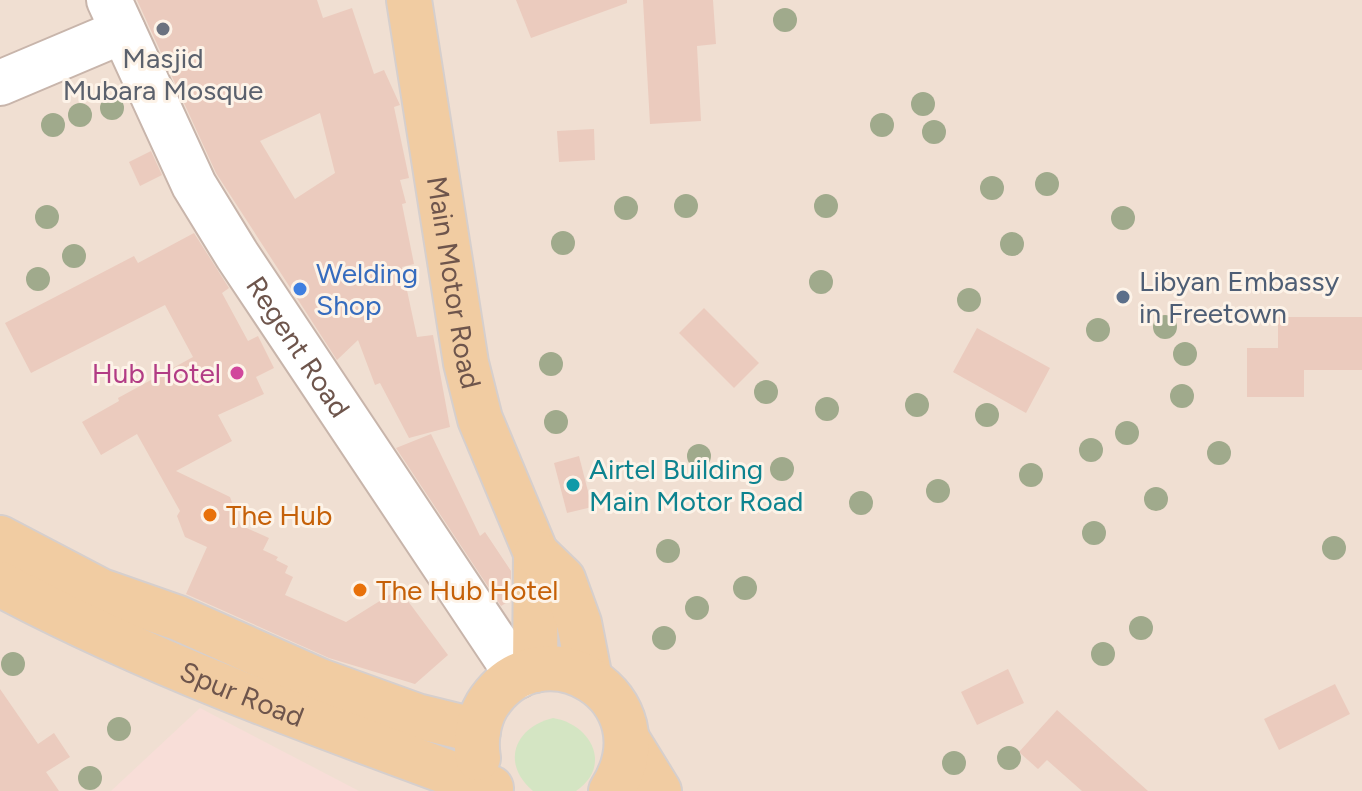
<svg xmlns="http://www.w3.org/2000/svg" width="1362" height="791" font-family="Figtree,sans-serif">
<rect width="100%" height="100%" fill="#f9eee3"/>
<!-- residential -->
<rect fill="#f0dfd2" x="0" y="0" width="1362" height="791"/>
<!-- commercial -->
<path fill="#f8ded8" d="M200 708 359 791H111Z"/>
<!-- green -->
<path fill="#d4e5c3" d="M553 718C591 724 613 766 576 791H533C500 763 515 727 553 718Z"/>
<!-- building -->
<g fill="#ebcbbe" fill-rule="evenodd">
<path d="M137 0H317L323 18 352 8 374 74 384 70 400 105 394 107 409 178 400 180 406 203 402 204 414 264 402 267 417 337 433 335 450 427 409 438 380 383 375 385 358 340 337 360 216 173ZM320 113 335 173 295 199 260 141Z"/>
<path d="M516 0H627V3L531 38Z"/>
<path d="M643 0H713L716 44 697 46 701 121 650 124Z"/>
<path d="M594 129 595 160 559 162 557 131Z"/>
<path d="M151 151 162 175 140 186 129 162Z"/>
<path d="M194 233 229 288 222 293 248 341 258 336 274 368 256 377 264 394 218 415 232 441 176 471 230 497 240 525 269 538 263 550 278 557 276 560 288 566 285 573 293 577 285 595 346 622 399 589 448 655 415 684 329 658 186 594 207 547 185 537 177 516 180 511 137 434 101 455 82 422 119 401 118 398 193 357 165 305 31 373 5 323 134 256 138 263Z"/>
<path d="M704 308 759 363 734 388 679 333Z"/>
<path d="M1278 317H1362V370H1304V397H1247V348H1278Z"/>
<path d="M977 328 1050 368 1026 413 953 372Z"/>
<path d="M431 434 480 536 485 532 511 571V600L501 606 396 448Z"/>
<path d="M579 456 592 507 567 513 554 463Z"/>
<path d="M1008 669 1024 703 977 725 961 692Z"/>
<path d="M1335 684 1350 714 1279 750 1264 719Z"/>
<path d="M0 689 38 744 54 733 70 757 46 772 59 791H0Z"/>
<path d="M1057 710 1148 791H1082L1047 760 1038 769 1019 752Z"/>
</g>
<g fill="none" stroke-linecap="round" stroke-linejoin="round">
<!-- minor casing -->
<g stroke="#c8b5ab" stroke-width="48">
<g id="minor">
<path id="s1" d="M109 0 194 185 237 255 518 676"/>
<path d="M0 83 123 31"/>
</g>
</g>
<!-- major casing -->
<g stroke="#d6cfcd" stroke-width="48">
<g id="major">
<path id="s2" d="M409 0 466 363 480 419 536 553 535 670"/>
<path d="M0 538 101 591 178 618 320 681 417 716 478 731"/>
<path d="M536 553 563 579 579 623 590 679"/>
<path id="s3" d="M0 584C156 667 325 727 491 788"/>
<path d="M627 739 659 791"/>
<path d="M478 758C475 741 478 720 487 705 541 620 671 697 611 791"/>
</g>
</g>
<!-- minor -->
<use href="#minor" stroke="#fff" stroke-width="44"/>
<!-- major -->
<use href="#major" stroke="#f1cca2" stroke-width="44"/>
</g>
<!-- trees -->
<g fill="#a0aa8c">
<circle cx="785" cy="20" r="12"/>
<circle cx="923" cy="104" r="12"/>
<circle cx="112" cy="108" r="12"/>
<circle cx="80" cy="115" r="12"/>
<circle cx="53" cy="125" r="12"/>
<circle cx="882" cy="125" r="12"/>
<circle cx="934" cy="132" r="12"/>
<circle cx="1047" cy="184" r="12"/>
<circle cx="992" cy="188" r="12"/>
<circle cx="686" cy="206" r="12"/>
<circle cx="826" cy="206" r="12"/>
<circle cx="626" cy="208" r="12"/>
<circle cx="47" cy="217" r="12"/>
<circle cx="1123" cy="218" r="12"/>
<circle cx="563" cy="243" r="12"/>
<circle cx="1012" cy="244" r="12"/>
<circle cx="74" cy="256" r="12"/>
<circle cx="38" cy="279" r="12"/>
<circle cx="821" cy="282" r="12"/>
<circle cx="969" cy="300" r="12"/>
<circle cx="1165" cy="327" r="12"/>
<circle cx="1098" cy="330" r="12"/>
<circle cx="1185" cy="354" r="12"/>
<circle cx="551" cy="364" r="12"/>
<circle cx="766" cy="392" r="12"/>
<circle cx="1182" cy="396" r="12"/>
<circle cx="917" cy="405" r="12"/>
<circle cx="827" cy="409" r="12"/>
<circle cx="987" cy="415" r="12"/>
<circle cx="556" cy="422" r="12"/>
<circle cx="1127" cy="433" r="12"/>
<circle cx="1091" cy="450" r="12"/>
<circle cx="1219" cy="453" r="12"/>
<circle cx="699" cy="456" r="12"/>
<circle cx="782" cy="469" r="12"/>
<circle cx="1031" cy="475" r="12"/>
<circle cx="938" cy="491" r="12"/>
<circle cx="1156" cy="499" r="12"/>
<circle cx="861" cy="503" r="12"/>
<circle cx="1094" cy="533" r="12"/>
<circle cx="1334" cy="548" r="12"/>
<circle cx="668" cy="551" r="12"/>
<circle cx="745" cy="588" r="12"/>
<circle cx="697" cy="608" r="12"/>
<circle cx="1141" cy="628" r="12"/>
<circle cx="664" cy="638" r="12"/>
<circle cx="1103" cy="654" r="12"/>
<circle cx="13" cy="664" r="12"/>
<circle cx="119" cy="729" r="12"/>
<circle cx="1009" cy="758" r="12"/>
<circle cx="954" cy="763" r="12"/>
<circle cx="90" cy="778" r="12"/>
</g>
<!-- markers -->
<circle fill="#6b7280" stroke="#fdf3e8" stroke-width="3" cx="163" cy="29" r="8"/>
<circle fill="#3f7fe0" stroke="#fdf3e8" stroke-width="3" cx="300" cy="289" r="8"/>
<circle fill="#5c6f8a" stroke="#fdf3e8" stroke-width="3" cx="1123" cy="297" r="8"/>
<circle fill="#d1479c" stroke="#fdf3e8" stroke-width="3" cx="237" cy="373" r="8"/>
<circle fill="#0f9aa8" stroke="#fdf3e8" stroke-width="3" cx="573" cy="485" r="8"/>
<g fill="#e8710a" stroke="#fdf3e8" stroke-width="3">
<circle cx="210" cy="515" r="8"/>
<circle cx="360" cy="590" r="8"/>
</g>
<g text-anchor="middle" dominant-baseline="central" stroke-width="6" stroke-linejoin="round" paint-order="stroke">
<!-- worship labels -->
<g font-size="28" fill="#5b616d" stroke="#fdf3e8">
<text x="163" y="58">Masjid<tspan x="163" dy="32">Mubara Mosque</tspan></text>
</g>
<!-- shop labels -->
<g font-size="28" fill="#366cbe" stroke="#fdf3e8" text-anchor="start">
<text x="316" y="273">Welding<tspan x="316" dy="32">Shop</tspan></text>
</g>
<!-- street labels -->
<g font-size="28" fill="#6e554c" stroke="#fdf3e8">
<text stroke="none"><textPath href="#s2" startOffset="286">Main Motor Road</textPath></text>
<text stroke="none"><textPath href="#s1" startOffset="396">Regent Road</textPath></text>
<text stroke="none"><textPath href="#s3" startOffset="266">Spur Road</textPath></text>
</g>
<!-- service labels -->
<g font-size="28" fill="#4e5e75" stroke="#fdf3e8" text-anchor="start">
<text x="1139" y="281">Libyan Embassy<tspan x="1139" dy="32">in Freetown</tspan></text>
</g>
<!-- hotel labels -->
<g font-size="28" fill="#b23c85" stroke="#fdf3e8" text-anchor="end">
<text x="221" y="373">Hub Hotel</text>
</g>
<!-- culture labels -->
<g font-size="28" fill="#0d838f" stroke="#fdf3e8" text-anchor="start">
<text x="589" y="469">Airtel Building<tspan x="589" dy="32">Main Motor Road</tspan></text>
</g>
<!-- food labels -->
<g font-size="28" fill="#c56008" stroke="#fdf3e8" text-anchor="start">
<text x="226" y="515">The Hub</text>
<text x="376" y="590">The Hub Hotel</text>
</g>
</g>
</svg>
